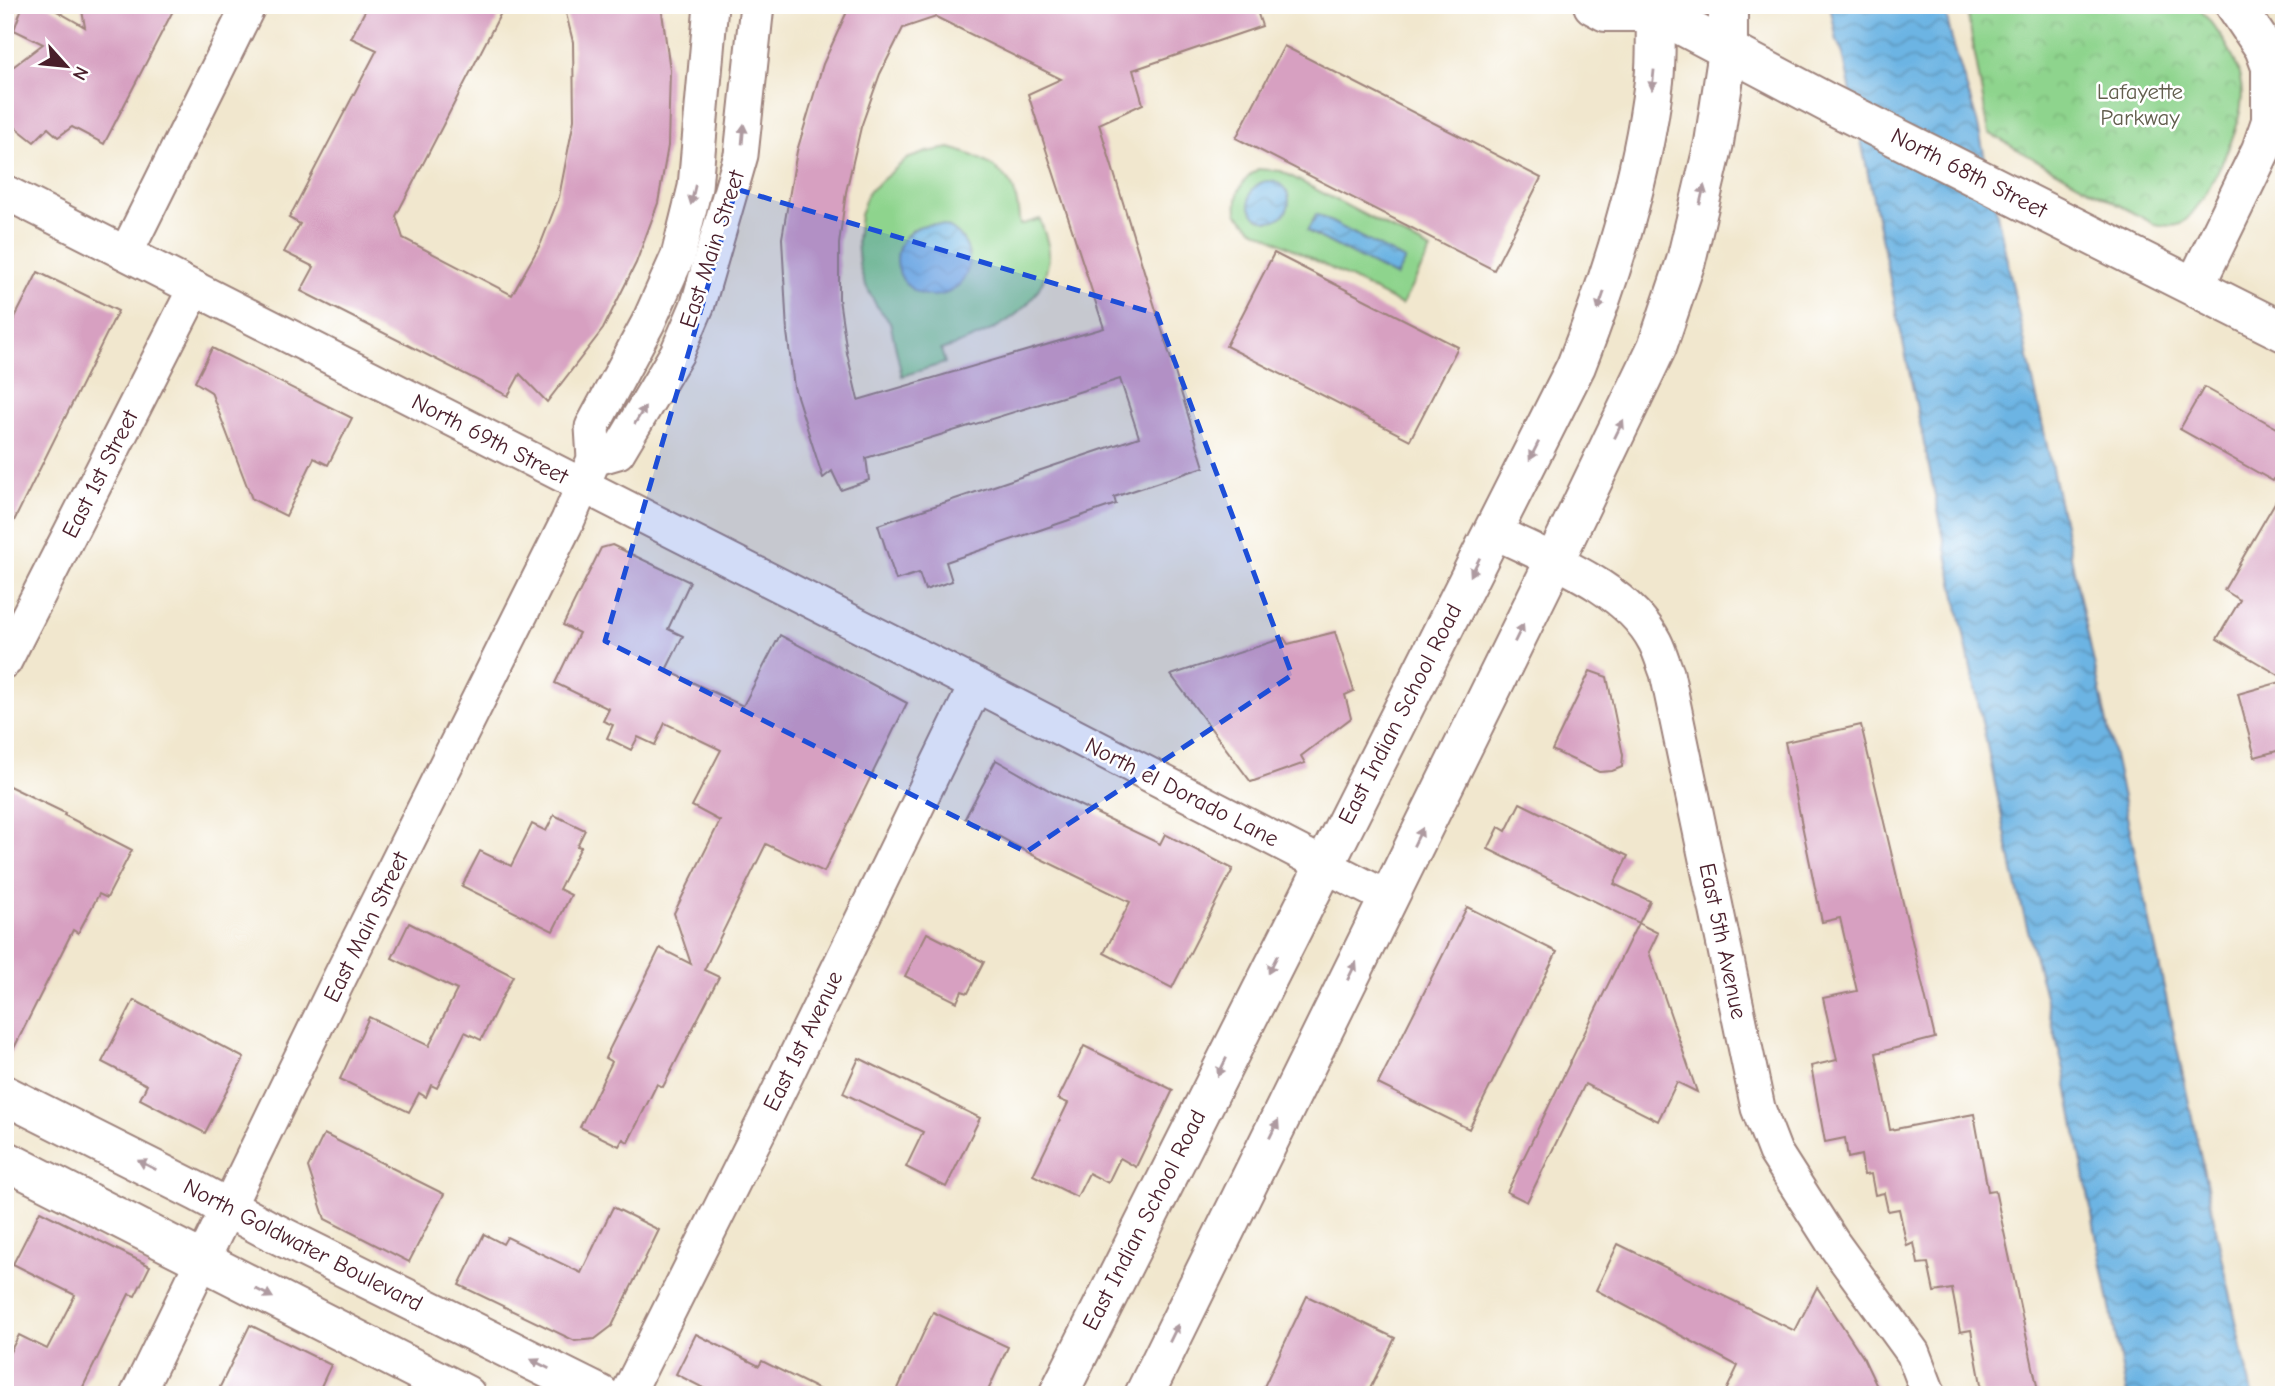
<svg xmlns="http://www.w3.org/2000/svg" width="2289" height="1400" font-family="'Comic Neue',sans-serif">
<defs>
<pattern id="park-crowns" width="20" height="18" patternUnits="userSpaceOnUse" patternTransform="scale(1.75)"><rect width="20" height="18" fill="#8ed48d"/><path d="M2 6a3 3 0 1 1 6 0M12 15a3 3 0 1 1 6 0" fill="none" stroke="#7cb67a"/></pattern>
<pattern id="water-waves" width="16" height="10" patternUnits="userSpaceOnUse" patternTransform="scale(1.75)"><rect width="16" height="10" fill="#6cb4e3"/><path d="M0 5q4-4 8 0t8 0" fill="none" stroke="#5b92b8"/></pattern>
</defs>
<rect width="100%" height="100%" fill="#fff"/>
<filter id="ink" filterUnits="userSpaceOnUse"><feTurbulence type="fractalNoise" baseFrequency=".0143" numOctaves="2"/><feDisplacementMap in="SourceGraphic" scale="14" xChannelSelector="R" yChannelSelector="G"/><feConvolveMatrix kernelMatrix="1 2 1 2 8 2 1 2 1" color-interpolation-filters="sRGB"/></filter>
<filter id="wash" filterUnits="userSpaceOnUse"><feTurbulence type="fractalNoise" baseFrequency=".00686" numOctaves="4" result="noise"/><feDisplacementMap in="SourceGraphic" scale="28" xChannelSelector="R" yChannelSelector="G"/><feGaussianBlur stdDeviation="1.57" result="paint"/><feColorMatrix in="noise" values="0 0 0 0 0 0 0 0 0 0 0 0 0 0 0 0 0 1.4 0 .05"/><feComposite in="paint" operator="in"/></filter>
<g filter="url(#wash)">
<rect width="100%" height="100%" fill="#f1e7ce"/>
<!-- park -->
<path fill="url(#park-crowns)" stroke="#6c7a5c" stroke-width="2" d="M1966 5H2197C2214 27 2235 50 2240 79 2243 90 2242 105 2239 116 2234 141 2202 212 2180 224 2172 228 2162 225 2154 224L2043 164 1989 133Z"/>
<!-- garden -->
<g fill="#8ed48d" stroke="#6c7a5c" stroke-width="2">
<path d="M950 148C972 154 999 165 1012 186 1018 197 1018 214 1020 225L1040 219C1043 230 1050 244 1049 256 1044 312 988 335 941 350L945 363 902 376 890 322 876 305 864 282 859 264 857 240 860 215 868 192 907 159 927 152Z"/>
<path d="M1258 169 1281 171 1431 250 1402 305 1252 228 1237 213C1235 192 1241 181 1258 169Z"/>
</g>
<!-- water -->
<g fill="url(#water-waves)" stroke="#5b6a87" stroke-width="2">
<path d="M1830 5H1944L1952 40 1977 121 2252 1395H2127L2064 1070 2015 880 1843 54 1837 41Z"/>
<circle cx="1269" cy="201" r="20"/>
<path d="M1316 214 1405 260 1396 277 1307 231Z"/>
<circle cx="933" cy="260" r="36"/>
</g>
<g id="blocks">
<!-- building -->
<g fill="#d7a0c1" fill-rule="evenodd">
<path d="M23 5H46L85 27 81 5H176L104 144 72 127 58 137 48 128 34 142 5 119V73L43 44 14 30Z"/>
<path d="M368 5H505L396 216 403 238 512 295 541 243 559 197 574 120 573 42 564 5H661L670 70 668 146 658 203 636 263 603 329 547 402 520 374 508 396 301 291 314 267 284 252 300 224 289 218 377 50 351 38Z"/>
<path d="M850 5H1255L1262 26 1133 70 1143 104 1099 124 1204 467 1114 497 1116 504 946 562 952 581 925 590 919 573 896 580 878 525 1139 437 1120 379 866 458 869 480 841 490 832 471 823 478 794 387 787 332 782 238 797 151 823 64ZM936 17 1061 79 1028 94 1104 328 858 400 847 353 839 299V244L846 192 861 127 880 74 903 28Z"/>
<path d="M1284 46 1541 178 1494 270 1236 138Z"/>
<path d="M1274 253 1458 347 1410 440 1226 346Z"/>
<path d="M38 272 118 311 5 539V337Z"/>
<path d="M212 348 352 418 328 465 314 458 286 516 252 499 211 392 195 382Z"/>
<path d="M2204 387 2284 432V462L2273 481 2180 429Z"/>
<path d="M2284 487V678L2217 639 2240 600 2224 590Z"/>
<path d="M612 545 690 582 668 629 683 636 666 670 743 706 780 635 907 703 824 872 766 844 704 970 719 977 663 1087 657 1084 628 1142 623 1139 619 1146 580 1127 612 1062 605 1058 660 948 691 964 674 913 720 821 692 806 721 750 665 723 655 745 638 737 631 750 607 738 613 725 603 721 609 709 555 683 579 633 563 625 601 548Z"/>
<path d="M1335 632 1354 691 1345 695 1351 718 1301 756 1305 763 1251 782 1171 675 1284 638 1288 644Z"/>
<path d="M1590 671 1607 677 1623 755 1622 767 1612 771 1599 772 1552 750Z"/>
<path d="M2284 681V749L2255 757 2238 694Z"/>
<path d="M1861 725 1935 1038 1876 1053 1890 1130 1974 1114 1988 1191 1995 1190 2039 1395H1983L1971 1330 1960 1332 1952 1289 1934 1292 1928 1263 1918 1264 1914 1243 1907 1246 1899 1209 1888 1211 1884 1193 1875 1195 1871 1174 1864 1175 1861 1155 1848 1158 1845 1138 1825 1142 1811 1066 1837 1060 1823 998 1857 991 1840 918 1822 922 1785 742Z"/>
<path d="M996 760 1054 793 1160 844 1165 834 1233 869 1172 988 1104 953 1130 902 1033 855 965 818Z"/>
<path d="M5 784 65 813 64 815 132 850 107 898 99 894 78 933 73 930 5 1066Z"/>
<path d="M1520 803 1628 856 1614 884 1650 901 1639 923 1488 849 1499 827 1506 831Z"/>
<path d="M554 815 585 830 577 846 581 847 559 889 571 895 553 931 462 886 480 851 511 866 532 824 546 831Z"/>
<path d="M1467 907 1557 952 1469 1129 1378 1084Z"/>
<path d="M409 923 513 976 481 1040 465 1032 437 1088 431 1085 426 1097 419 1093 409 1112 340 1079 369 1017 429 1046 457 990 392 958Z"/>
<path d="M1638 923 1658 933 1649 952 1697 1092 1677 1082 1658 1121 1585 1084 1527 1202 1507 1192Z"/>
<path d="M927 933 984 962 968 993 962 991 957 1002 905 976Z"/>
<path d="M134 1000 244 1058 205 1133 140 1099 147 1085 102 1062Z"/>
<path d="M1084 1046 1173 1090 1136 1167 1120 1158 1108 1183 1089 1173 1077 1197 1033 1175 1068 1103 1058 1099Z"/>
<path d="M859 1058 980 1118 946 1187 906 1167 923 1132 843 1093Z"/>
<path d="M324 1134 444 1194 409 1262 325 1219 308 1167Z"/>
<path d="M613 1207 659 1230 612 1326 595 1339 575 1341 459 1285 484 1234 503 1244 507 1237 581 1273Z"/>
<path d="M40 1211 150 1266 135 1296 129 1294 79 1395H5V1361L19 1335 47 1349 75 1295 13 1264Z"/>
<path d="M1618 1244 1795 1331 1817 1287 1863 1357 1881 1395H1724L1738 1366 1596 1290Z"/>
<path d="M1307 1296 1395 1338 1367 1395H1260Z"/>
<path d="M933 1312 1008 1347 986 1395H895Z"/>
<path d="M250 1325 331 1365 317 1395H216Z"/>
<path d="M696 1334 759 1366 762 1361 830 1395H717L676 1374Z"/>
</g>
</g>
</g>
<g filter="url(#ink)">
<use href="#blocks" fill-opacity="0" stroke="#9e837c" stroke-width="2"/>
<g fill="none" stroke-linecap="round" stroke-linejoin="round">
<!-- street casing -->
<g stroke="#9e837c" stroke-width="37">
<g id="street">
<path d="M5 192 976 685 1388 898"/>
<path d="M126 253 249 5"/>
<path d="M594 459 618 452 677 353 698 304 741 155 757 5"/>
<path d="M1493 531C1546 558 1627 587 1655 642 1660 652 1663 663 1667 673L1758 1108 1775 1152 1833 1243 1913 1353 1929 1395"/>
<path d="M5 661 195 288"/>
<path d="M137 1395 340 977 568 520 594 459 592 427 648 323 678 256 695 187 711 5"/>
<path d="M627 1395 767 1115 976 685"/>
</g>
</g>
<!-- secondary casing -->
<g stroke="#9e837c" stroke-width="42">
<g id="secondary">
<path d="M1593 5 1606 12H1656"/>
<path d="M1650 5 1656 12 1828 103 2284 332"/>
<path d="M2195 286 2261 150 2271 121V67L2264 48 2235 5"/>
<path d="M1058 1395 1576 366C1612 274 1642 179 1654 81 1657 56 1655 30 1656 5"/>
<path d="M1144 1395 1554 562 1657 347 1686 261 1714 143 1728 51V5"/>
</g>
</g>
<!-- primary casing -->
<g stroke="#9e837c" stroke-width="42">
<g id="primary">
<path d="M5 1095 198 1192 265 1228 601 1395"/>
<path d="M5 1160 466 1395"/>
</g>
</g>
<!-- street -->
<use href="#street" stroke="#fff" stroke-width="33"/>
<!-- secondary -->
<use href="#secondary" stroke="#fff" stroke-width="38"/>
<!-- primary -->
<use href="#primary" stroke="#fff" stroke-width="38"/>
</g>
<!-- one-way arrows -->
<defs><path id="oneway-solid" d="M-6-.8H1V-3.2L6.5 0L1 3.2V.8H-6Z" transform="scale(1.75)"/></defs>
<g fill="#ae9aa0">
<use href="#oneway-solid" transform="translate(1653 80) rotate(96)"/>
<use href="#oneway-solid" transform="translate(743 134) rotate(-85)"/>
<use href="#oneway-solid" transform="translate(693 195) rotate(103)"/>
<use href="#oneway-solid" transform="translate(1702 195) rotate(-77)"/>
<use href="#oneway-solid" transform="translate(1601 301) rotate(109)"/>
<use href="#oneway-solid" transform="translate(640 415) rotate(-59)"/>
<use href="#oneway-solid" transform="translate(1619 429) rotate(-64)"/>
<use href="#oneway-solid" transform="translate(1534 451) rotate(117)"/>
<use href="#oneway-solid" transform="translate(1475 567) rotate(117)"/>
<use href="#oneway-solid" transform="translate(1519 633) rotate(-64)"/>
<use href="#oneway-solid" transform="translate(1418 837) rotate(-64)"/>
<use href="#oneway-solid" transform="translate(1273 964) rotate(117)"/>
<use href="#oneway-solid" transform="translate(1352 971) rotate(-64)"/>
<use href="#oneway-solid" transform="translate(1222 1067) rotate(116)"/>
<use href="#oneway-solid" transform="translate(1274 1129) rotate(-64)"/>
<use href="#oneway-solid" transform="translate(147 1165) rotate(-153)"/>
<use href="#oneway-solid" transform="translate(264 1293) rotate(27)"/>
<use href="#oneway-solid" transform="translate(1174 1333) rotate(-64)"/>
<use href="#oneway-solid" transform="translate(540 1364) rotate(-153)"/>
</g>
</g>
<!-- marked area -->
<path fill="#1d4ed8" fill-opacity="0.2" stroke="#1d4ed8" stroke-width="5" stroke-dasharray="14 9" stroke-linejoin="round" d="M736 189 1157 314 1292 675 1026 852 605 641Z"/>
<g text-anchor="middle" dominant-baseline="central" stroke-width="5" stroke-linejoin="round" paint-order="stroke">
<!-- park labels -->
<g font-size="23" fill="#625e4d" stroke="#fff">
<text x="2140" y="91">Lafayette<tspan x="2140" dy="26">Parkway</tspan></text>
</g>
<!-- street labels -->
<g font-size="23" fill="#4a1f2b" stroke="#fff">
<text transform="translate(1969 173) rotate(27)">North 68th Street</text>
<text transform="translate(712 249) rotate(-72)">East Main Street</text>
<text transform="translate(490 439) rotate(27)">North 69th Street</text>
<text transform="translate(100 474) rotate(-63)">East 1st Street</text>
<text transform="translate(1400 714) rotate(-63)">East Indian School Road</text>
<text transform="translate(1182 792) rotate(27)">North el Dorado Lane</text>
<text transform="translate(366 927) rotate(-64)">East Main Street</text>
<text transform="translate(1723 941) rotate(78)">East 5th Avenue</text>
<text transform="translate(803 1041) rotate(-64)">East 1st Avenue</text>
<text transform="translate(1144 1220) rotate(-63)">East Indian School Road</text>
<text transform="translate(303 1245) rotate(27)">North Goldwater Boulevard</text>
</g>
</g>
<!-- margin -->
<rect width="2289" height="1400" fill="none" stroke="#fff" stroke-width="28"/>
<!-- north arrow -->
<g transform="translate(66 66) rotate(117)" stroke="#ffffff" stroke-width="5" paint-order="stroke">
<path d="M0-5L12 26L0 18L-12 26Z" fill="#4a1f2b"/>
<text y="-10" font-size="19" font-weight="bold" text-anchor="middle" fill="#4a1f2b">N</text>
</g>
</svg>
